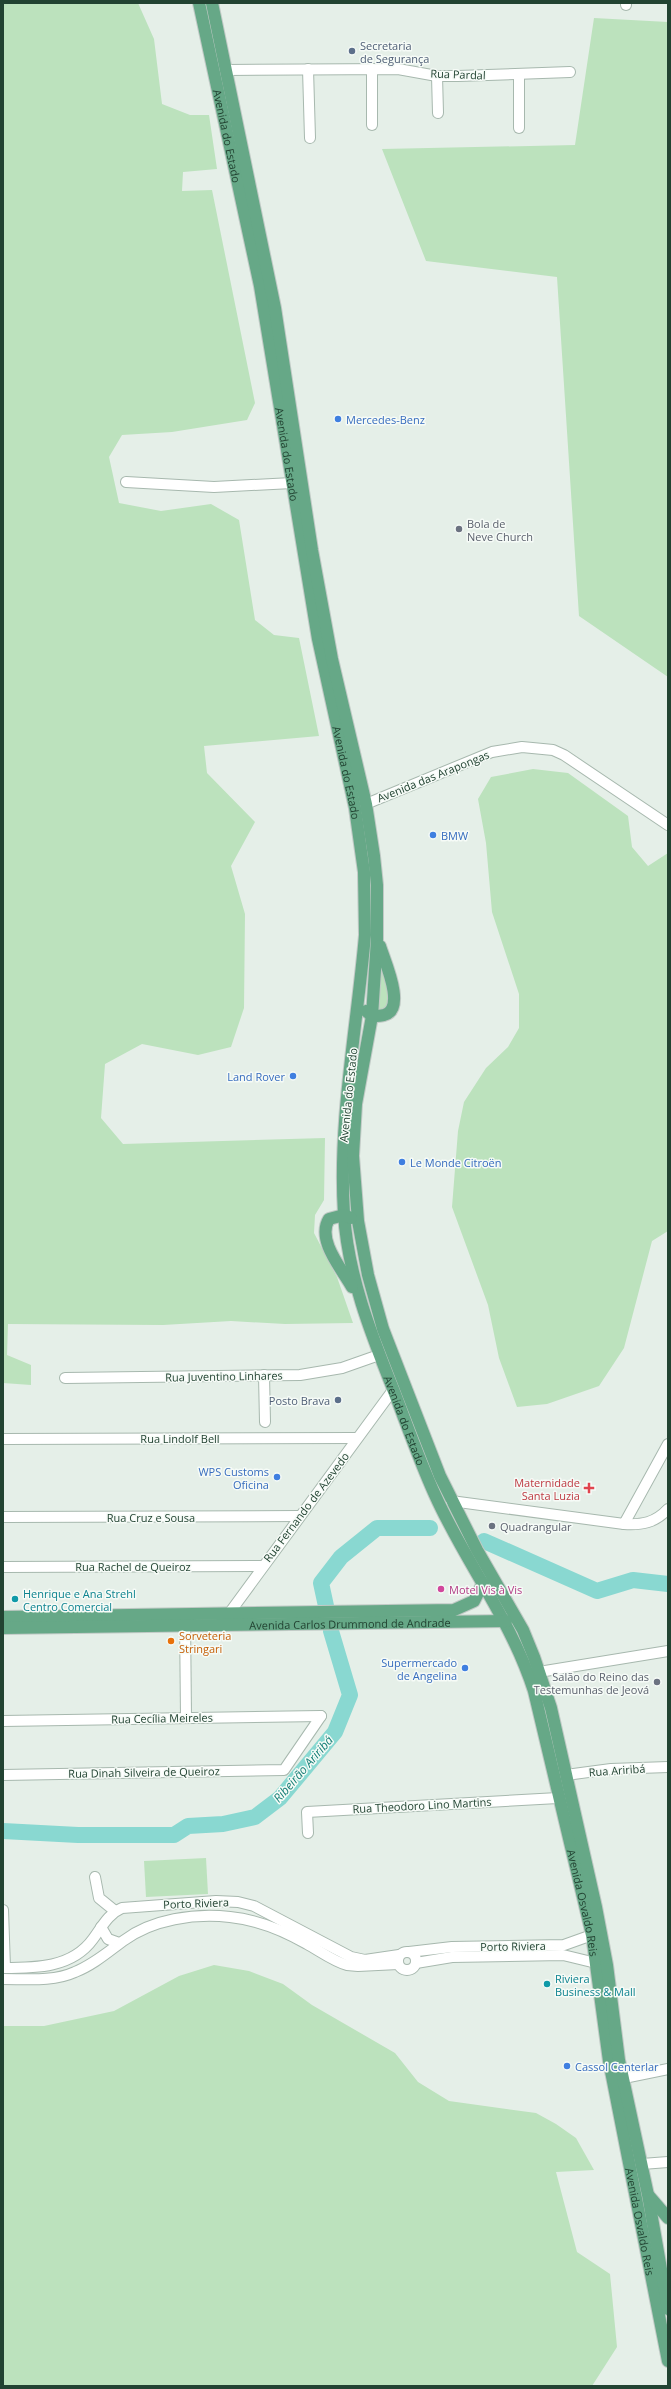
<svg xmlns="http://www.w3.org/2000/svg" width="671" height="2389" font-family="'Open Sans',sans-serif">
<rect width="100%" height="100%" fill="#e5efe8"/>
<!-- green -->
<g fill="#bce2bd">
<path d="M3 3H138L154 39 162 104 190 115H209L217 169 183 172 182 191 212 190 255 403 247 420 172 432 122 435 109 457 119 503 161 511 211 504 239 520 255 620 274 635 299 638 319 736 204 746 207 773 255 822 231 866 245 914 244 1008 231 1047 198 1055 142 1044 105 1064 101 1118 123 1144 325 1138 324 1200 315 1215 314 1233 337 1277 353 1323 285 1324 231 1321 163 1325 8 1324 7 1355 31 1365V1385L3 1383Z"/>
<path d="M594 18 668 22V677L579 616 557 277 426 261 382 149 575 145Z"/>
<path d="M533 769 568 773 628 816 632 847 648 866 668 853V1231L652 1241 624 1348 599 1386 547 1404 517 1407 499 1358 488 1305 452 1207 458 1131 464 1102 486 1068 508 1047 519 1028V994L492 912 486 843 478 799 491 777Z"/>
<path d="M382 968 390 988 389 1007 377 1012Z"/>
<path d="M206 1858 208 1894 146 1897 144 1861Z"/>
<path d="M214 1965 249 1971 283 1984 312 2005 395 2053 418 2082 449 2101 536 2113 556 2124 576 2138 594 2170 556 2172 577 2252 610 2274 617 2347 592 2386H3V2026H44L114 2011 179 1976Z"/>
</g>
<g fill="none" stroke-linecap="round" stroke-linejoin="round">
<!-- river -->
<g stroke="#89d8d1" stroke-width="16">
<path d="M484 1541 597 1591 633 1580 668 1584"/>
<path d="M326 1606 321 1583 341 1557 377 1528H430"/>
<path d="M3 1831 78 1835H174L188 1826 223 1824 255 1817 280 1798 335 1732 350 1695 331 1631"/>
</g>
<!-- minor casing -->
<g stroke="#a7b8ae" stroke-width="12">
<g id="minor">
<path d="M626 5V3"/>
<path d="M308 69 310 138"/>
<path d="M372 69V125"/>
<path d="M226 70 398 69 437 76H458L570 72"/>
<path d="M437 76 438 113"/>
<path d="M519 128V75"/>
<path d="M126 482 214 487 292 483"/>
<path d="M366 804 492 752 522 747 553 750 564 755 668 825"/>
<path d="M264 1375 265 1422"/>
<path d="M65 1378 300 1375 342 1368 379 1355"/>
<path d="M3 1439 357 1438"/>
<path d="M451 1501 624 1524 668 1444"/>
<path d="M3 1517 300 1516"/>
<path d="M624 1524C642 1525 655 1523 668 1509"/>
<path d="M3 1567 263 1566"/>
<path d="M185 1618 186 1718"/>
<path d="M225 1619 393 1390"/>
<path d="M539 1672 668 1651"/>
<path d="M3 1721 321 1716"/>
<path d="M3 1775 284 1770 321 1716"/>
<path d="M566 1775 611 1769 668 1767"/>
<path d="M308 1833 307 1812 558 1798"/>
<path d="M95 1877 99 1898 115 1911"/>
<path d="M3 1910 5 1968"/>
<path d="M101 1927 108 1939 119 1943"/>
<circle cx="407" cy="1961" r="9"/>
<path d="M409 1952 452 1947 564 1945 592 1935"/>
<path d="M416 1963 452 1957 563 1955 596 1963"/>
<path d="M3 1968C36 1968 72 1968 93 1939 102 1927 108 1914 122 1908L216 1901 238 1902 254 1906 351 1957 365 1960 399 1955"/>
<path d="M3 1979C27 1979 53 1982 75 1972 93 1965 108 1952 123 1941 152 1919 195 1913 230 1917 258 1920 283 1930 307 1944 320 1951 333 1961 347 1965L358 1966 398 1964"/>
<path d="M624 2078 668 2069"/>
<path d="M642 2164 668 2162"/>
</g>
</g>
<!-- major casing -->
<g stroke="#c1cac6" stroke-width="14">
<g id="major">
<path id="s1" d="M199 3 260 286 318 639 355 808 364 872 365 935C357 1028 338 1121 344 1214 348 1277 372 1336 395 1394 408 1428 420 1462 435 1495 466 1564 510 1617 534 1691L592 1935 609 2061 668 2361"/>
<path d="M212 3 275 308 312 550 332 659 366 804 374 856 377 885V939L372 1016 356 1104 353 1156 358 1221 368 1275 383 1329 440 1476 477 1550 523 1630 534 1657 551 1708 596 1907 607 1965 619 2060 648 2195 668 2309"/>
<path d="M366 1011 372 1016C376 1016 381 1016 384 1015 407 1009 384 960 380 946"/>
<path d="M351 1218 344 1215 329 1219C316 1240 342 1269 352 1287"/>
<path d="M3 1617 454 1610 474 1601 483 1583"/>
<path id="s2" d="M3 1628 506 1621"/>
<path d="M649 2196 668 2218"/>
</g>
</g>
<!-- minor -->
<use href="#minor" stroke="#fff" stroke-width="10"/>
<!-- major -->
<use href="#major" stroke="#66a887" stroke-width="12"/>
</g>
<!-- markers -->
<g fill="#5c6f8a" stroke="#f6fbf7" stroke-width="1.5">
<circle cx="352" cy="51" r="4"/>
<circle cx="338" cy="1400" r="4"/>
</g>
<g fill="#3f7fe0" stroke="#f6fbf7" stroke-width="1.5">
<circle cx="338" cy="419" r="4"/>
<circle cx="433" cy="835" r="4"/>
<circle cx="293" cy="1076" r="4"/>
<circle cx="402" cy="1162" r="4"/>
<circle cx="277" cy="1477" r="4"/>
<circle cx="465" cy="1668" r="4"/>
<circle cx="567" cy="2066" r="4"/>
</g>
<g fill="#6b7280" stroke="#f6fbf7" stroke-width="1.5">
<circle cx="459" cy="529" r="4"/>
<circle cx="492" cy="1526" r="4"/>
<circle cx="657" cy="1682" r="4"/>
</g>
<path fill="#e0444e" stroke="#f6fbf7" stroke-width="1.5" d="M587 1482h4v4h4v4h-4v4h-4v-4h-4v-4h4z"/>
<circle fill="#d1479c" stroke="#f6fbf7" stroke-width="1.5" cx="441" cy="1589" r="4"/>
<g fill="#0f9aa8" stroke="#f6fbf7" stroke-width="1.5">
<circle cx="15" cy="1599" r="4"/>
<circle cx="547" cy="1984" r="4"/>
</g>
<circle fill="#e8710a" stroke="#f6fbf7" stroke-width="1.5" cx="171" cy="1641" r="4"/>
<g text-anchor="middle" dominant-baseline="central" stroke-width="3" stroke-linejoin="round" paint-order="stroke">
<!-- service labels -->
<g font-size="11" fill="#4e5e75" stroke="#f6fbf7" text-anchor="start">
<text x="360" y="45">Secretaria<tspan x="360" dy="13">de Segurança</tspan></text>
<text x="330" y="1400" text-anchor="end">Posto Brava</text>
</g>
<!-- street labels -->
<g font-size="11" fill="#224332" stroke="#f6fbf7">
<text transform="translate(458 74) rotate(2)">Rua Pardal</text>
<text stroke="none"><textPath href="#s1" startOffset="136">Avenida do Estado</textPath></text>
<text stroke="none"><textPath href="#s1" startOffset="460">Avenida do Estado</textPath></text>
<text stroke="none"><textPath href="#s1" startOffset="784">Avenida do Estado</textPath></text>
<text transform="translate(433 776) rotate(-22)">Avenida das Arapongas</text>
<text transform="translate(348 1095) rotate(-84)">Avenida do Estado</text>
<text transform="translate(224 1376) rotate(-1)">Rua Juventino Linhares</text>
<text stroke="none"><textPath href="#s1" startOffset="1444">Avenida do Estado</textPath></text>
<text x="180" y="1438">Rua Lindolf Bell</text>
<text transform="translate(306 1507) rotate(-53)">Rua Fernando de Azevedo</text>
<text x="151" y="1517">Rua Cruz e Sousa</text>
<text x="133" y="1566">Rua Rachel de Queiroz</text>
<text stroke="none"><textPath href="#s2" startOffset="347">Avenida Carlos Drummond de Andrade</textPath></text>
<text transform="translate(162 1718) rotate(-1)">Rua Cecília Meireles</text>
<text transform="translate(617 1770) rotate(-4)">Rua Ariribá</text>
<text transform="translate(144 1772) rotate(-1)">Rua Dinah Silveira de Queiroz</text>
<text transform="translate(422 1805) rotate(-3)">Rua Theodoro Lino Martins</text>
<text transform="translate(196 1903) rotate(-2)">Porto Riviera</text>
<text stroke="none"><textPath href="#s1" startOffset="1962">Avenida Osvaldo Reis</textPath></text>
<text transform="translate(513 1946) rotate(-1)">Porto Riviera</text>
<text stroke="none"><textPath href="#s1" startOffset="2286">Avenida Osvaldo Reis</textPath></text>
</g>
<!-- shop labels -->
<g font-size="11" fill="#366cbe" stroke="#f6fbf7" text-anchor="start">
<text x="346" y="419">Mercedes-Benz</text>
<text x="441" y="835">BMW</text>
<text x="285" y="1076" text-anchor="end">Land Rover</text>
<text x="410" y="1162">Le Monde Citroën</text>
<text x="269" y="1471" text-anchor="end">WPS Customs<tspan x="269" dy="13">Oficina</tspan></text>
<text x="457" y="1662" text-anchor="end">Supermercado<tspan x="457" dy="13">de Angelina</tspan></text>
<text x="575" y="2066">Cassol Centerlar</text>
</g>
<!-- worship labels -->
<g font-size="11" fill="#5b616d" stroke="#f6fbf7" text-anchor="start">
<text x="467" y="523">Bola de<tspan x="467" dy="13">Neve Church</tspan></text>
<text x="500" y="1526">Quadrangular</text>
<text x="649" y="1676" text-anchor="end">Salão do Reino das<tspan x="649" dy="13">Testemunhas de Jeová</tspan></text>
</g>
<!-- health labels -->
<g font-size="11" fill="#be3a42" stroke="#f6fbf7" text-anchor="end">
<text x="580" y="1482">Maternidade<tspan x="580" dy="13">Santa Luzia</tspan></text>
</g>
<!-- hotel labels -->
<g font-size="11" fill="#b23c85" stroke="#f6fbf7" text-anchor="start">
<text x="449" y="1589">Motel Vis à Vis</text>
</g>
<!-- culture labels -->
<g font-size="11" fill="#0d838f" stroke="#f6fbf7" text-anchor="start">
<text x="23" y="1593">Henrique e Ana Strehl<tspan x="23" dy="13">Centro Comercial</tspan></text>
<text x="555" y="1978">Riviera<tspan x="555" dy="13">Business &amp; Mall</tspan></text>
</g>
<!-- food labels -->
<g font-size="11" fill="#c56008" stroke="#f6fbf7" text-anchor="start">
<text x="179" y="1635">Sorveteria<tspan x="179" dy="13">Stringari</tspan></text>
</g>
<!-- water labels -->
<g font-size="12" font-style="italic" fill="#167f77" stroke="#f6fbf7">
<text transform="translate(303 1769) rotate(-49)">Ribeirão Ariribá</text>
</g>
</g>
<!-- border -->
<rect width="671" height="2389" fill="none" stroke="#224332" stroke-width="8"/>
</svg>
